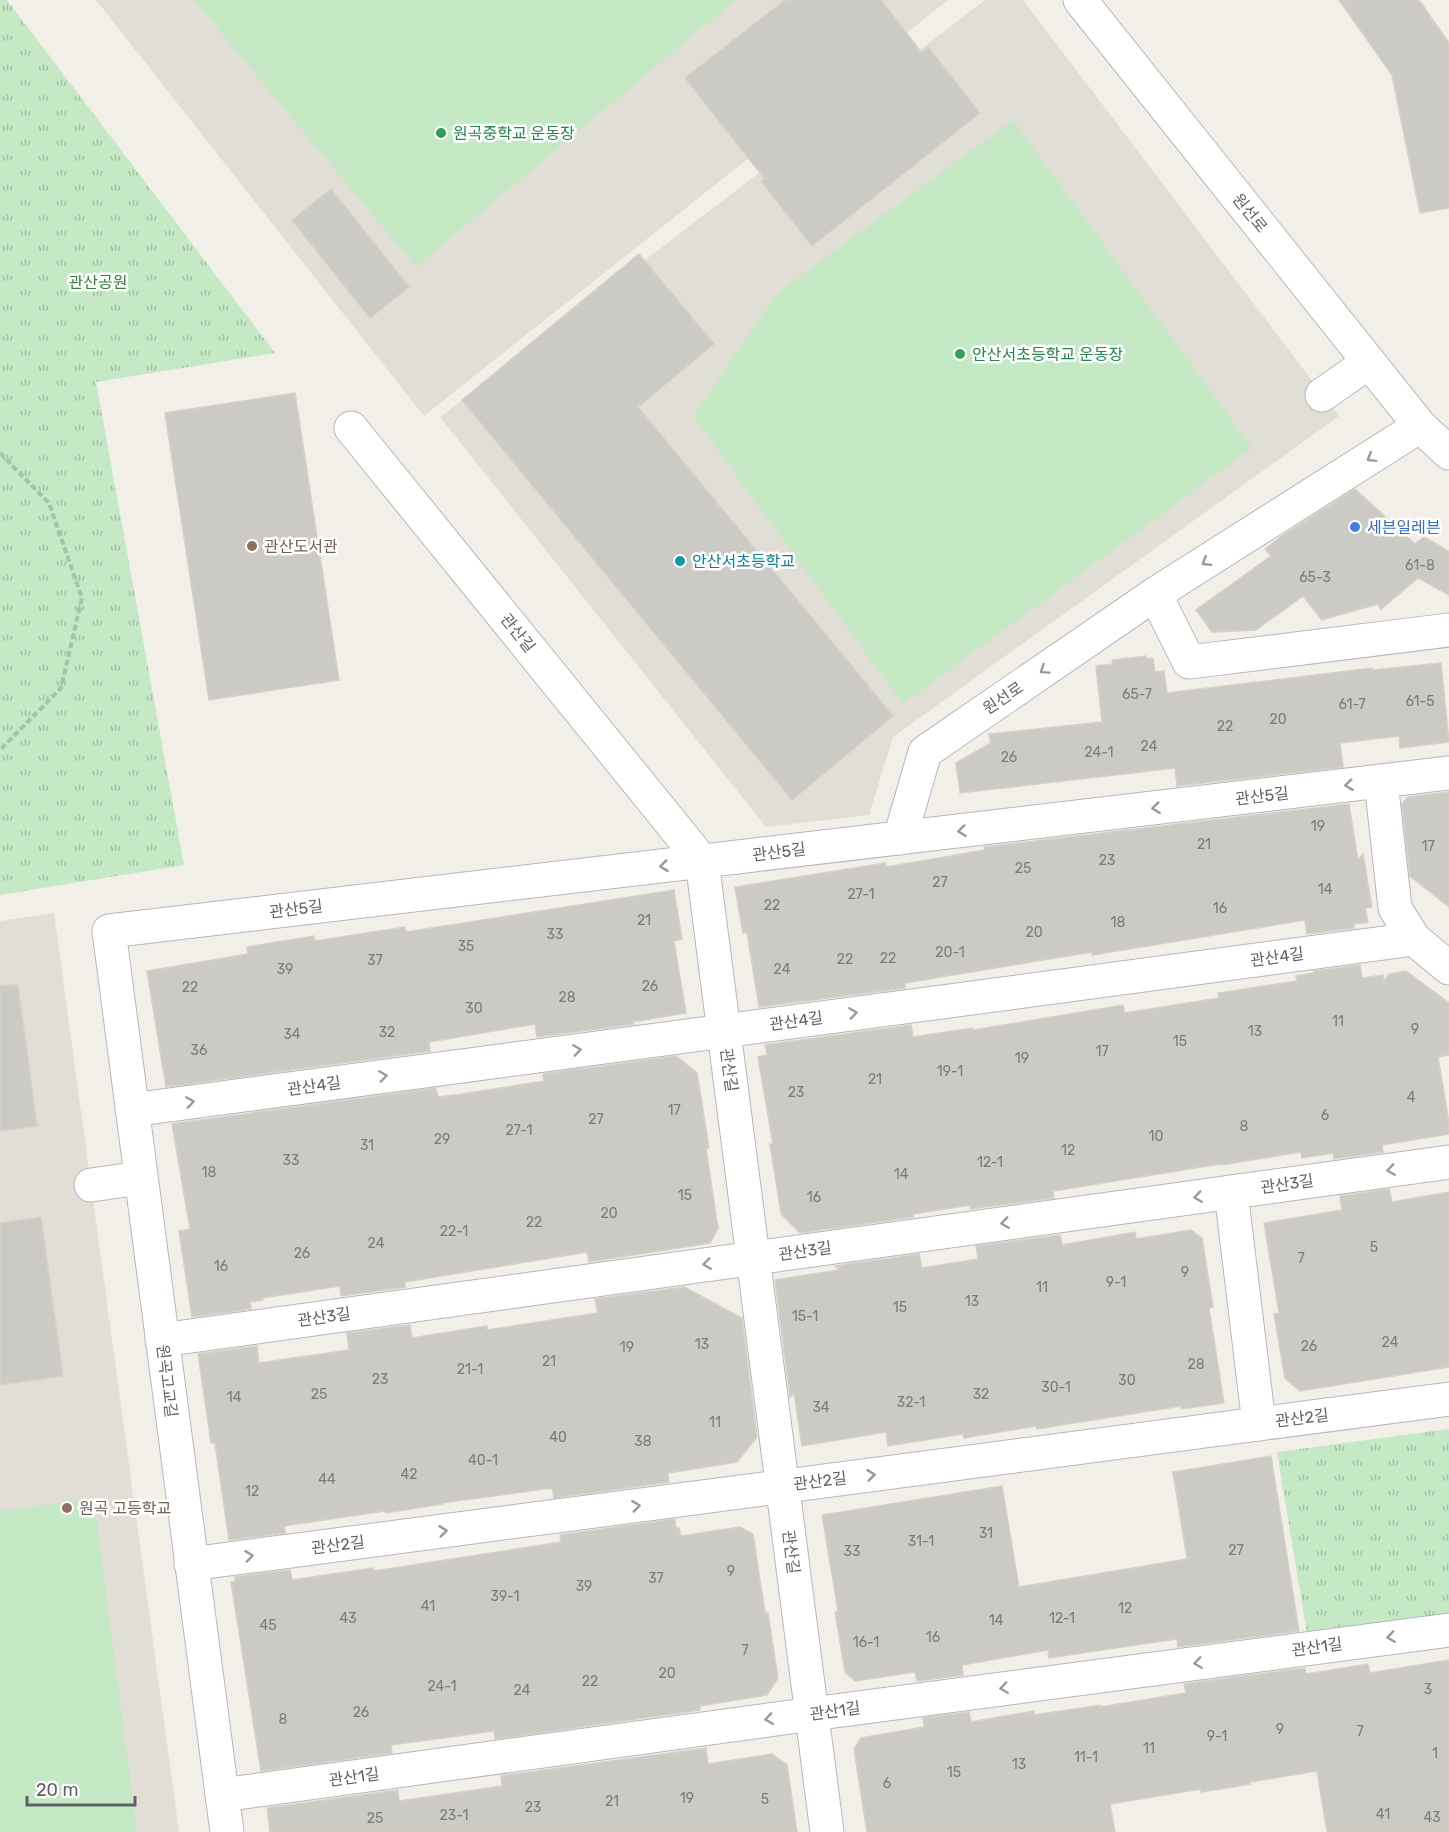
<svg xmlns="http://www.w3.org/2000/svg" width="1449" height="1832" font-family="Rubik,'Noto Sans KR',sans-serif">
<defs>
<pattern id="park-tufts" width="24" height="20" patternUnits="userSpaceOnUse" patternTransform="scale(1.5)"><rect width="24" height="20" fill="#c5e8c5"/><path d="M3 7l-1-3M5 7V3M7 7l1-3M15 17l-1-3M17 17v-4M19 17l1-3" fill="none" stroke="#a3c0a4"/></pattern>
</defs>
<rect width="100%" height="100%" fill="#f1efe8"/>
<!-- education -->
<g fill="#e1ded6">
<path d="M96 0H948L424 416Z"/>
<path d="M985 0H1023L1339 416 893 737 869 815 766 827 440 417Z"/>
<path d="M54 913 179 1832H0V921Z"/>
</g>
<!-- green -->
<g fill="#c5e8c5">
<path d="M194 0H735L416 267Z"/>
<path d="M1013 120 1252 448 903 704 693 416 777 293Z"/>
<path d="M94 1499 137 1832H0V1511Z"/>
</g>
<!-- park -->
<g fill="url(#park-tufts)">
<path d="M0 0H7L275 353 96 382 184 865 0 895Z"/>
<path d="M1449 1429V1618L1307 1634 1277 1452Z"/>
</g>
<!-- building -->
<g fill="#cccac5" stroke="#d6d1c6" stroke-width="1.5">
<path d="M785 0H881L922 53 928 47 980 113 812 246 761 181 764 178 685 78Z"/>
<path d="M1339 0H1419L1449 43V208L1420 213 1392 75Z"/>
<path d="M331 189 409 287 370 318 292 220Z"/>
<path d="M639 254 714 344 638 407 893 716 792 800 462 400Z"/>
<path d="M295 393 339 680 209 700 165 413Z"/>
<path d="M1355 489 1415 544 1424 537 1449 551V595L1418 578 1381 609 1378 604 1322 620 1303 596 1256 630 1212 632 1196 610 1271 556 1265 549 1283 535Z"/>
<path d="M1146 656V659L1153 658 1155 672 1164 671 1167 693 1372 668V670L1441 663 1449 742 1400 748 1399 736 1340 743 1343 767 1177 786 1175 768 960 793 956 763 991 743 989 734 1102 722 1096 666 1113 664 1112 660Z"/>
<path d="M1449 792V907L1410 876 1402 804 1408 797Z"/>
<path d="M1349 804 1358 860 1363 854 1372 907 1365 908 1368 922 1354 924V928L1307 934 1305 920 1092 955V952L905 983V988L759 1007 747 932 743 933 735 887 886 863V867L985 850 984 847Z"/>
<path d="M674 890 682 939 674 941 686 1013 631 1022 634 1024 537 1037 535 1024 429 1042 430 1051 166 1087 147 971 248 954 247 947 314 936 315 941 405 927 406 932Z"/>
<path d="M1360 965 1362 978 1383 975 1384 981 1389 974 1406 971 1449 1003V1055L1438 1057 1449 1123V1134L1382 1145 1383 1152 1334 1159 1333 1153 1302 1158 1301 1152 1221 1165 1220 1164 1053 1191 1054 1198 970 1209V1205L913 1214V1217L800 1233 781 1214 770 1144H773L758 1057 767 1055 765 1045 911 1025 913 1037 973 1028 974 1030 1123 1005 1125 1013 1219 998 1218 993 1297 981 1296 976 1314 973 1313 971Z"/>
<path d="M18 985 37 1126 0 1131V986Z"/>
<path d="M676 1056 697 1073 709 1148H706L718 1228 710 1243 589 1262 587 1252 405 1282V1287L341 1296 340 1286 262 1298 263 1300 250 1302 251 1309 192 1317 179 1231 190 1229 172 1124 436 1088 438 1097 462 1094 544 1081 543 1074Z"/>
<path d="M1389 1189 1392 1202 1449 1192V1367L1300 1391 1285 1378 1274 1314 1279 1313 1264 1223 1342 1210 1340 1196Z"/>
<path d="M41 1217 63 1376 0 1385V1223Z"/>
<path d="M1191 1230 1202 1238 1213 1307 1209 1308 1224 1403 1181 1409V1406L1037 1429 1036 1426 964 1438 963 1434 888 1446 886 1432 802 1446 794 1393 790 1397 775 1280 839 1270 835 1266 919 1254 922 1268 978 1259 976 1246 1060 1235 1062 1245 1135 1232 1136 1239Z"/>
<path d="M684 1287 742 1318 757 1437 737 1462 668 1473 669 1482 554 1498 552 1488 442 1503V1504L386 1513 385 1511 284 1526 285 1533 229 1540 215 1443H211L198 1354 257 1346 259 1363 349 1350 347 1333 410 1325 412 1338 487 1326V1330L598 1313 595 1299Z"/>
<path d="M1271 1456 1299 1631 1178 1647 1177 1639 1049 1658 1048 1650 962 1665 963 1675 917 1681 915 1672 855 1681 845 1672 835 1612 838 1611 822 1515 1002 1486 1019 1587 1187 1559 1173 1472Z"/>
<path d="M675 1519 676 1528H679L681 1536 740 1527 753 1534 765 1613H768L778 1678 767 1695 700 1706V1710L495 1739 494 1731 391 1745 392 1753 261 1771 231 1582H235V1577L290 1570 292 1580 373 1568 374 1571 561 1542 560 1535Z"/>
<path d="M1449 1660V1832H1327L1317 1771 1250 1782V1784L1201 1792V1789L1110 1804 1115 1832H867L854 1749 861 1738 924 1727 923 1718 969 1712 971 1722 1034 1711V1715L1100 1705V1707L1186 1693 1184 1684 1305 1668 1306 1674 1368 1664 1370 1673Z"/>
<path d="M706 1748 708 1764 772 1754 787 1765 797 1832H270L267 1808 398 1790 399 1801 502 1786 501 1776Z"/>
</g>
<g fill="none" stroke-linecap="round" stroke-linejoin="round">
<!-- minor casing -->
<g stroke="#b5b8bc" stroke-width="35">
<g id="minor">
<path d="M1080 0 1420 426 1449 453"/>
<path d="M1322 395 1369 362"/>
<path d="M351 428 702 861 827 1832"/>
<path d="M1155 594 1189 662 1449 630"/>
<path d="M1381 781 1395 908 1414 939"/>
<path d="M900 838 925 752 1155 594 1420 426"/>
<path d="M132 1110 1414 939 1449 968"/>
<path d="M91 1185 141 1178"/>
<path d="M1231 1192 1259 1424"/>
<path d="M162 1340 1449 1162"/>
<path d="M191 1564 1449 1399"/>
<path d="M222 1795 812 1714 1449 1630"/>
<path d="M227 1832 109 931 1449 773"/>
</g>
</g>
<!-- path -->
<path stroke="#9cc7a9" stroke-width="4" stroke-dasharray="6 3" stroke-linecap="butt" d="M0 453 49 503 82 598 61 688 0 750"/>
<!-- minor -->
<use href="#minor" stroke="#fff" stroke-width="33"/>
</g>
<!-- one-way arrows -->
<defs><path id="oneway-chevron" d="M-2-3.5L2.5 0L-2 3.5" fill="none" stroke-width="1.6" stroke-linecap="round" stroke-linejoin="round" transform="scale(1.5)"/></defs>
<g stroke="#979a9d">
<use href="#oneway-chevron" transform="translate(1371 458) rotate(148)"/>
<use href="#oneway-chevron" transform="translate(1206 562) rotate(148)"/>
<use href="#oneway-chevron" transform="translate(1044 670) rotate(146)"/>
<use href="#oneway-chevron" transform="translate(1349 785) rotate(173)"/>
<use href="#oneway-chevron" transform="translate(1156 808) rotate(173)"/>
<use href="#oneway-chevron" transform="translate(962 831) rotate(173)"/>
<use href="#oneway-chevron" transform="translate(664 866) rotate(173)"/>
<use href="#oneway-chevron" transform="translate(853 1013) rotate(-8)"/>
<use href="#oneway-chevron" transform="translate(577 1050) rotate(-8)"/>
<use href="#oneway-chevron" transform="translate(383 1076) rotate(-8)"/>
<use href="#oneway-chevron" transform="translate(190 1102) rotate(-8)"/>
<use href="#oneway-chevron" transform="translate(1391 1170) rotate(172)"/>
<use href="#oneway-chevron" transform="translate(1198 1197) rotate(172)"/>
<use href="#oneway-chevron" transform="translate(1005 1223) rotate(172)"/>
<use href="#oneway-chevron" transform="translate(707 1264) rotate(172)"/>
<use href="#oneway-chevron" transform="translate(871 1475) rotate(-7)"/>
<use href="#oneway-chevron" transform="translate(636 1506) rotate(-7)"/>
<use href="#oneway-chevron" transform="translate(443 1531) rotate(-7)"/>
<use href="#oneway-chevron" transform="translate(249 1556) rotate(-7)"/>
<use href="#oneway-chevron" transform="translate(1391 1637) rotate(172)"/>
<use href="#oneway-chevron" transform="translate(1198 1663) rotate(172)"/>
<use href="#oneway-chevron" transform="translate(1004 1688) rotate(172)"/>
<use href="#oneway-chevron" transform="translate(769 1719) rotate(172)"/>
</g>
<!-- markers -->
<g fill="#2e9e5b" stroke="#fff" stroke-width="2">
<circle cx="441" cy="133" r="6"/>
<circle cx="960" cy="354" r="6"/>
</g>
<circle fill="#3f7fe0" stroke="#fff" stroke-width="2" cx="1355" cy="527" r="6"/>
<g fill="#8d6e63" stroke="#fff" stroke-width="2">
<circle cx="252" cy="546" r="6"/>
<circle cx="67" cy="1508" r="6"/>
</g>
<circle fill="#0f9aa8" stroke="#fff" stroke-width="2" cx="680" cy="561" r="6"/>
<g text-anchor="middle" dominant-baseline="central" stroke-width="5" stroke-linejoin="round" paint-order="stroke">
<!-- number labels -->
<g font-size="14" fill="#7a7d7f">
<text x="1420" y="565">61-8</text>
<text x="1315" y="577">65-3</text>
<text x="1137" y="694">65-7</text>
<text x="1420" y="701">61-5</text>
<text x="1352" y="704">61-7</text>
<text x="1278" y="719">20</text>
<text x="1225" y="726">22</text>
<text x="1149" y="746">24</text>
<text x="1099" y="752">24-1</text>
<text x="1009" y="757">26</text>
<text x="1318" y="826">19</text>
<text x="1204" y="844">21</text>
<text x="1428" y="846">17</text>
<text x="1107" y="860">23</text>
<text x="1023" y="868">25</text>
<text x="940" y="882">27</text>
<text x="1325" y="889">14</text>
<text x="861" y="894">27-1</text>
<text x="772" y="905">22</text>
<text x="1220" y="908">16</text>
<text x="644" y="920">21</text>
<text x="1118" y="922">18</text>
<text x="1034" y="932">20</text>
<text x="555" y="934">33</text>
<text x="466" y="946">35</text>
<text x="950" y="952">20-1</text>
<text x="888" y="958">22</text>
<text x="845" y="959">22</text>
<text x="375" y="960">37</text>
<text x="285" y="969">39</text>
<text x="782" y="969">24</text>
<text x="650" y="986">26</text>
<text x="190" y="987">22</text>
<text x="567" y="997">28</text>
<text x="474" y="1008">30</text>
<text x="1338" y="1021">11</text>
<text x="1415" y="1029">9</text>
<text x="1255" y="1031">13</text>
<text x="387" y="1032">32</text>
<text x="292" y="1034">34</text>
<text x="1180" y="1041">15</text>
<text x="199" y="1050">36</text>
<text x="1102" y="1051">17</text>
<text x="1022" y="1058">19</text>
<text x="950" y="1071">19-1</text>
<text x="875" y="1079">21</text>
<text x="796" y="1092">23</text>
<text x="1411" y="1097">4</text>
<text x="674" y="1110">17</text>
<text x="1325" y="1115">6</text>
<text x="596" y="1119">27</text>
<text x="1244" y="1126">8</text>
<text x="519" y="1130">27-1</text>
<text x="1156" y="1136">10</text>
<text x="442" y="1139">29</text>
<text x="367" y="1145">31</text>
<text x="1068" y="1150">12</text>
<text x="291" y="1160">33</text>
<text x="990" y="1162">12-1</text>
<text x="209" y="1172">18</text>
<text x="901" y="1174">14</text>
<text x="685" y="1195">15</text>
<text x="814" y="1197">16</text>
<text x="609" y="1213">20</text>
<text x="534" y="1222">22</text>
<text x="454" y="1231">22-1</text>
<text x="376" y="1243">24</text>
<text x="1374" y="1247">5</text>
<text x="302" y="1253">26</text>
<text x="1301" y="1258">7</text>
<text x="221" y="1266">16</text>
<text x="1185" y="1272">9</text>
<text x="1116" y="1282">9-1</text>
<text x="1042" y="1287">11</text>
<text x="972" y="1301">13</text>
<text x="900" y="1307">15</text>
<text x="805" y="1316">15-1</text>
<text x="1390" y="1342">24</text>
<text x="702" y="1344">13</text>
<text x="1309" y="1346">26</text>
<text x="627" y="1347">19</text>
<text x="549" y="1361">21</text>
<text x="1196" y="1364">28</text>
<text x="470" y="1369">21-1</text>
<text x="380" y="1379">23</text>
<text x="1127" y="1380">30</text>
<text x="1056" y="1387">30-1</text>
<text x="319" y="1394">25</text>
<text x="981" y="1394">32</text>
<text x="234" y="1397">14</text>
<text x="911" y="1402">32-1</text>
<text x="821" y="1407">34</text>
<text x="715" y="1422">11</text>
<text x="558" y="1437">40</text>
<text x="643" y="1441">38</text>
<text x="483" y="1460">40-1</text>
<text x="409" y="1474">42</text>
<text x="327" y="1479">44</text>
<text x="252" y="1491">12</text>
<text x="986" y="1533">31</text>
<text x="921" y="1541">31-1</text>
<text x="1236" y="1550">27</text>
<text x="852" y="1551">33</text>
<text x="731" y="1571">9</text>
<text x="656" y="1578">37</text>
<text x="584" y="1586">39</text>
<text x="505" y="1596">39-1</text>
<text x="428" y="1606">41</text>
<text x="1125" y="1608">12</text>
<text x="348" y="1618">43</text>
<text x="1062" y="1618">12-1</text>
<text x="996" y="1620">14</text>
<text x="268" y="1625">45</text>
<text x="933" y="1637">16</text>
<text x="866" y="1642">16-1</text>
<text x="745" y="1650">7</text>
<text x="667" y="1673">20</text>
<text x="590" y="1681">22</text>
<text x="442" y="1686">24-1</text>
<text x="1428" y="1689">3</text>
<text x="522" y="1690">24</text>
<text x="361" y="1712">26</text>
<text x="283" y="1719">8</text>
<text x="1280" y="1729">9</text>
<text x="1360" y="1731">7</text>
<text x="1217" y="1736">9-1</text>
<text x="1149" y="1748">11</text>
<text x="1435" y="1753">1</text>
<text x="1086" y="1757">11-1</text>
<text x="1019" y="1764">13</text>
<text x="954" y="1772">15</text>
<text x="887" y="1783">6</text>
<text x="687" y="1798">19</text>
<text x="765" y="1799">5</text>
<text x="612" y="1801">21</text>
<text x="533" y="1807">23</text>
<text x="1383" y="1814">41</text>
<text x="454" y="1815">23-1</text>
<text x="1432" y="1817">43</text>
<text x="375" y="1818">25</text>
</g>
<!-- leisure labels -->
<g font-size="16" fill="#27864d" stroke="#fff" text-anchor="start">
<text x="453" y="133">원곡중학교 운동장</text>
<text x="972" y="354">안산서초등학교 운동장</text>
</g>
<!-- street labels -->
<g font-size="16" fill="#5f6368" stroke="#fff">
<text transform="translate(1250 213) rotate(51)">원선로</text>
<text transform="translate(518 633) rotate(51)">관산길</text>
<text transform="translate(1003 698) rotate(-34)">원선로</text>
<text transform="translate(1262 796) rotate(-7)">관산5길</text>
<text transform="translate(779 852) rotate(-7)">관산5길</text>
<text transform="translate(296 909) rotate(-7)">관산5길</text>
<text transform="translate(1277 957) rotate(-8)">관산4길</text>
<text transform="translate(796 1021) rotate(-8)">관산4길</text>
<text transform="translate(729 1070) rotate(82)">관산길</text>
<text transform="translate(314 1086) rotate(-8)">관산4길</text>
<text transform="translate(1287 1184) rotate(-8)">관산3길</text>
<text transform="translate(805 1251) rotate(-8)">관산3길</text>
<text transform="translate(324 1317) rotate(-8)">관산3길</text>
<text transform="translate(167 1381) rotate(83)">원곡고교길</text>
<text transform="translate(1302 1418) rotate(-7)">관산2길</text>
<text transform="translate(820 1481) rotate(-7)">관산2길</text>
<text transform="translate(338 1545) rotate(-7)">관산2길</text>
<text transform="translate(791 1552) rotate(83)">관산길</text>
<text transform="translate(1317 1647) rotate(-8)">관산1길</text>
<text transform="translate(835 1711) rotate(-8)">관산1길</text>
<text transform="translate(354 1777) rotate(-8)">관산1길</text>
</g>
<!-- park labels -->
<g font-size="16" fill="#348238" stroke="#fff">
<text x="98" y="282">관산공원</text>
</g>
<!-- shop labels -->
<g font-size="16" fill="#366cbe" stroke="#fff" text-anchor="start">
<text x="1367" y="527">세븐일레븐</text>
</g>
<!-- education labels -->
<g font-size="16" fill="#785e54" stroke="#fff" text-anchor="start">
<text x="264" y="546">관산도서관</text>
<text x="79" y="1508">원곡 고등학교</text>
</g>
<!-- culture labels -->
<g font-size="16" fill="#0d838f" stroke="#fff" text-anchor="start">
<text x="692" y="561">안산서초등학교</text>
</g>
</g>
<!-- scale -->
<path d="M27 1796v9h108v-9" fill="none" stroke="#5f6368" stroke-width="3"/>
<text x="36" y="1796" font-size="18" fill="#5f6368" stroke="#ffffff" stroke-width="4.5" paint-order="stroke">20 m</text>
</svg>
